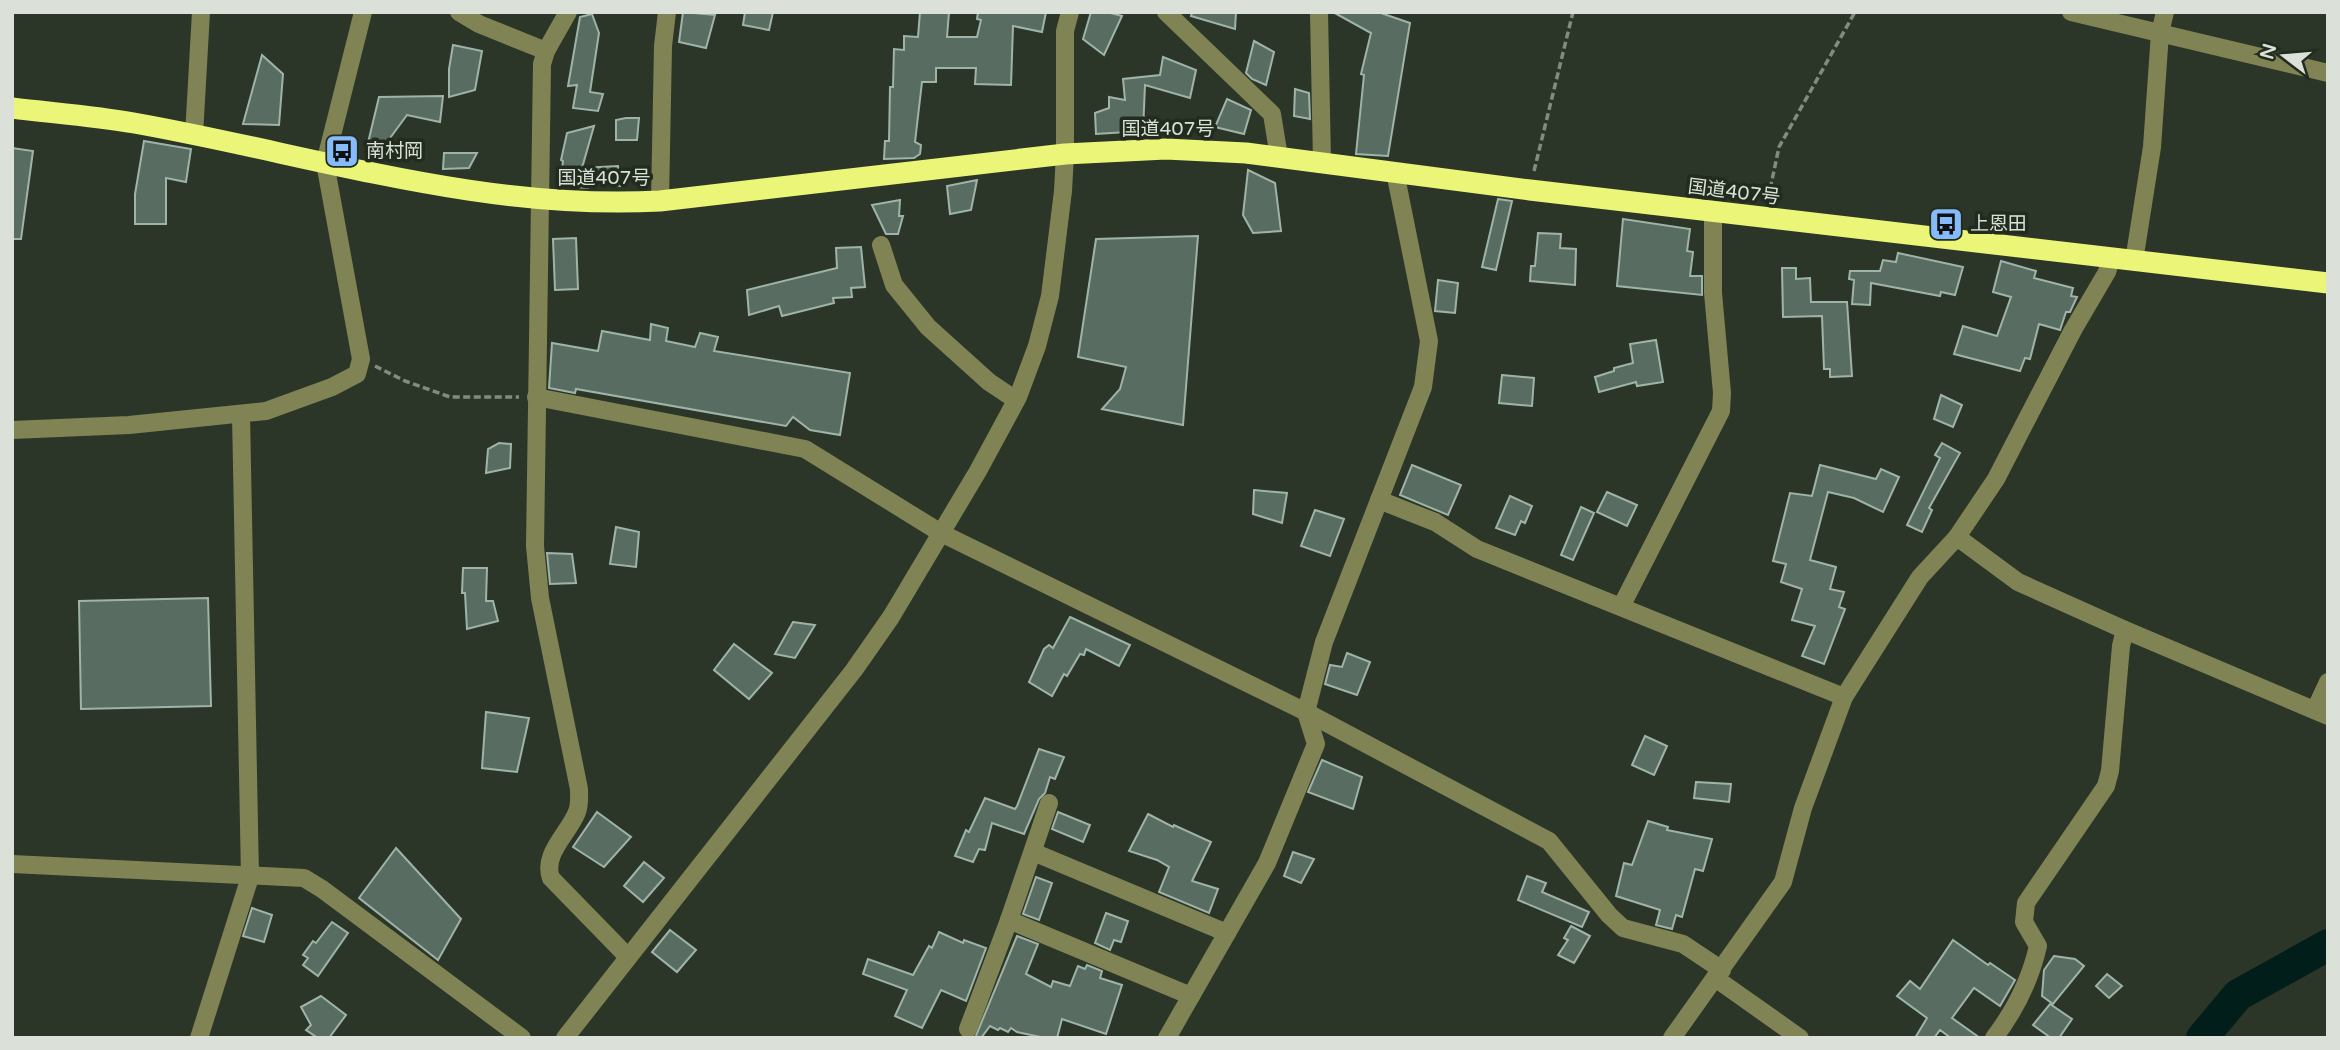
<svg xmlns="http://www.w3.org/2000/svg" width="2340" height="1050" font-family="'Varela Round','Noto Sans JP',sans-serif">
<rect width="100%" height="100%" fill="#2c3628"/>
<g fill="none" stroke-linecap="round" stroke-linejoin="round">
<!-- river -->
<path stroke="#021e1b" stroke-width="32" d="M2202 1038 2238 995 2328 945"/>
</g>
<!-- building -->
<g fill="#586c61" stroke="#9fb4a8" stroke-width="2">
<path d="M683 12 715 15 706 48 679 42Z"/>
<path d="M745 12H773L769 30 743 25Z"/>
<path d="M920 12H949L947 37H977L981 20 977 19 978 12H1046L1042 32 1013 26 1011 85 975 84 976 68H936V82H922L915 142 921 145 920 154 914 158 884 159 885 141H889L890 87H893L894 49 904 50V36L918 37Z"/>
<path d="M1091 12H1107L1122 16 1104 55 1083 39Z"/>
<path d="M1192 12H1236L1235 29 1191 16Z"/>
<path d="M1333 12H1378L1410 23 1388 156 1356 154 1364 75 1361 74 1371 33Z"/>
<path d="M592 14 599 33 590 92 603 94 598 111 573 108 577 85 568 86 580 17Z"/>
<path d="M1254 41 1274 52 1266 85 1252 79 1246 73Z"/>
<path d="M453 45 482 51 475 90 449 97V69Z"/>
<path d="M262 55 283 74 279 125 243 124Z"/>
<path d="M1163 57 1196 70 1190 98 1145 85 1143 131 1096 134 1095 113 1109 108V97L1125 100 1123 79 1160 75Z"/>
<path d="M1295 89 1309 93 1310 119 1294 116Z"/>
<path d="M443 96 440 122 407 115 382 149 367 147 379 97Z"/>
<path d="M1227 99 1251 110 1244 134 1215 127Z"/>
<path d="M626 118H639L637 140H616V120Z"/>
<path d="M594 126 582 168 618 166 620 186 588 178V188L560 186 563 161 561 160 567 133Z"/>
<path d="M144 141 191 149 186 182 166 178V224H135V194Z"/>
<path d="M12 148 33 151 21 239H12Z"/>
<path d="M444 153H477L469 168 443 169Z"/>
<path d="M1248 170 1275 183 1281 231 1253 233 1243 215Z"/>
<path d="M977 180 971 210 950 214 947 186Z"/>
<path d="M1498 199 1512 201 1496 270 1482 267Z"/>
<path d="M900 200 899 216H903L898 234H886L872 205Z"/>
<path d="M1623 219 1690 229 1687 251 1693 252 1690 276H1702V295L1617 286Z"/>
<path d="M1538 233 1561 234 1560 248 1576 249 1575 285 1530 281 1531 266H1535Z"/>
<path d="M1198 236 1183 425 1102 409 1120 389 1126 367 1078 357 1096 239Z"/>
<path d="M576 238 578 289 555 290 553 239Z"/>
<path d="M861 247 865 287 851 288 852 297 833 298 834 303 782 316 779 306 749 315 747 290 837 268 836 248Z"/>
<path d="M1898 253 1963 267 1955 295 1941 292 1940 296 1871 283 1870 305 1852 304 1854 280 1849 279 1850 271H1880L1883 260 1896 262Z"/>
<path d="M2001 261 2036 271 2034 278 2073 288 2071 296 2077 297 2070 312H2066L2060 330 2039 324 2030 359 2025 358 2020 371 1954 354 1963 326 1997 336 2011 297 1993 292Z"/>
<path d="M1782 268H1796V279L1810 278 1811 302H1847L1852 376 1830 377V369H1824L1822 316 1783 317Z"/>
<path d="M1438 280 1458 283 1455 313 1435 311Z"/>
<path d="M651 324 668 328 666 341 695 347 700 333 718 337 714 351 850 373 840 435 810 430 793 417 786 426 576 389 575 393 549 388 552 343 598 351 602 331 650 340Z"/>
<path d="M1656 340 1663 382 1637 386 1636 382 1599 392 1595 377 1614 371V368L1633 363 1630 344Z"/>
<path d="M1502 375 1534 378 1532 406 1499 403Z"/>
<path d="M1941 395 1962 405 1953 427 1934 419Z"/>
<path d="M499 443 511 444 510 468 486 473 488 449Z"/>
<path d="M1942 443 1960 453 1929 508 1932 510 1922 532 1907 525 1940 458 1935 455Z"/>
<path d="M1412 465 1461 485 1448 515 1400 495Z"/>
<path d="M1820 465 1876 479 1881 469 1899 477 1883 512 1854 498 1828 492 1810 560 1836 567 1830 589 1844 592 1839 607 1845 609 1824 664 1802 656 1815 626 1792 620 1802 589 1781 582 1786 564 1773 561 1790 493 1812 496Z"/>
<path d="M1254 490 1287 493 1282 523 1253 514Z"/>
<path d="M1607 492 1637 505 1627 526 1597 512Z"/>
<path d="M1510 496 1532 506 1525 523 1521 521 1515 535 1496 528Z"/>
<path d="M1581 507 1594 513 1573 560 1561 555Z"/>
<path d="M1315 510 1344 519 1330 556 1301 546Z"/>
<path d="M616 527 639 532 636 567 610 564Z"/>
<path d="M547 553 572 554 576 583 550 584Z"/>
<path d="M463 568H487L486 601H493L498 621 467 629 465 593H462Z"/>
<path d="M208 598 211 706 81 709 79 601Z"/>
<path d="M1070 617 1130 645 1119 666 1086 649 1084 655 1080 654 1067 676 1064 674 1052 696 1029 682 1044 649 1049 645 1053 648Z"/>
<path d="M793 622 815 625 795 658 775 654Z"/>
<path d="M734 644 772 673 749 699 714 670Z"/>
<path d="M1347 653 1370 662 1357 695 1325 684 1330 665 1342 667Z"/>
<path d="M486 712 529 718 517 772 482 768Z"/>
<path d="M1645 736 1667 746 1654 775 1632 765Z"/>
<path d="M1039 749 1064 757 1055 779 1050 777 1045 793 1039 799 1024 834 992 823 985 850 979 849 973 862 955 856 966 830 969 832 985 798 1015 809 1017 806Z"/>
<path d="M1322 760 1362 777 1353 809 1308 792Z"/>
<path d="M1696 782 1731 784 1729 802 1694 798Z"/>
<path d="M597 812 631 837 604 867 573 847Z"/>
<path d="M1058 812 1090 825 1083 842 1052 829Z"/>
<path d="M1148 814 1173 827 1174 825 1211 842 1192 881 1218 889 1209 913 1159 892 1169 867 1157 860 1129 851Z"/>
<path d="M1648 821 1668 827 1667 830 1712 839 1703 871 1695 869 1682 917 1676 915 1672 929 1656 925 1660 910 1616 896 1624 863 1632 865Z"/>
<path d="M396 848 461 919 438 960 359 898Z"/>
<path d="M1293 852 1314 859 1301 883 1284 876Z"/>
<path d="M644 862 664 878 643 902 624 886Z"/>
<path d="M1527 876 1546 883 1542 892 1589 912 1582 927 1518 900Z"/>
<path d="M1036 877 1052 883 1039 920 1023 914Z"/>
<path d="M252 908 272 915 264 942 243 936Z"/>
<path d="M1106 913 1128 921 1121 942 1114 940 1110 950 1095 943Z"/>
<path d="M332 922 348 933 318 976 303 965 308 958 303 955 313 941 316 943Z"/>
<path d="M1571 926 1590 936 1574 963 1558 955 1568 940 1564 938Z"/>
<path d="M670 930 696 950 677 972 652 952Z"/>
<path d="M939 932 963 943 964 940 986 948 966 1001 941 990 922 1028 895 1016 907 990 863 974 868 959 913 975 929 946 932 948Z"/>
<path d="M1017 936 1038 944 1026 974 1051 987 1053 981 1070 986 1078 966 1085 969 1087 965 1102 971 1100 978 1122 985 1106 1034 1062 1019 1057 1038H1045L1017 1032 1011 1028 1008 1032 1000 1028 998 1030 990 1026 981 1038H975Z"/>
<path d="M1953 940 1988 965 1990 963 2015 980 2000 1006 1974 988 1952 1018 1980 1038H1951L1940 1030 1934 1038H1915L1927 1018 1897 996 1910 981 1920 989Z"/>
<path d="M2054 956 2075 959 2084 966 2053 1004 2042 996 2044 970Z"/>
<path d="M2107 974 2122 986 2109 998 2096 986Z"/>
<path d="M321 996 346 1015 329 1038H318L306 1030 311 1025 301 1007Z"/>
<path d="M2050 1004 2072 1019 2059 1038H2051L2033 1025Z"/>
</g>
<g fill="none" stroke-linecap="round" stroke-linejoin="round">
<!-- path -->
<g stroke="#838b7f" stroke-width="3.5" stroke-dasharray="7 3.5" stroke-linecap="butt">
<path d="M1534 171 1573 12"/>
<path d="M1768 199 1779 147 1855 12"/>
<path d="M375 366 405 381 450 397H519"/>
</g>
<!-- minor -->
<g stroke="#808455" stroke-width="18">
<path d="M459 12 479 24 546 51"/>
<path d="M568 12 546 51 542 64 535 546 540 598 579 789C579 797 580 804 577 812 569 833 542 854 551 878L627 956"/>
<path d="M1166 12 1272 114 1279 157"/>
<path d="M1319 12 1322 162"/>
<path d="M2071 12 2328 73"/>
<path d="M194 135 201 12"/>
<path d="M660 201 663 46 667 12"/>
<path d="M881 245 894 285 928 327 989 382 1016 400"/>
<path d="M2134 261 2152 147 2160 33 2165 12"/>
<path d="M536 397 805 449 941 533 1306 712 1549 841 1609 915 1623 928 1683 944 1722 970"/>
<path d="M12 430 129 425 266 411 332 387 357 374 361 359 325 163 363 12"/>
<path d="M1379 500 1435 522 1477 549 1844 697"/>
<path d="M1957 537 2018 582 2125 630 2328 716"/>
<path d="M1621 607 1721 411 1722 393 1713 293V212"/>
<path d="M2315 710 2328 682"/>
<path d="M1033 852 1227 933"/>
<path d="M12 864 304 878 322 889 522 1038"/>
<path d="M1009 920 1191 996"/>
<path d="M1715 978 1800 1038"/>
<path d="M968 1029 1009 920 1049 803"/>
<path d="M199 1038 250 877 241 414"/>
<path d="M565 1038 854 670 891 617 978 471 1018 397 1037 346 1050 296 1063 191 1065 154V31L1070 12"/>
<path d="M1167 1038 1267 863 1316 744 1306 712 1324 642 1423 387 1429 341 1395 172"/>
<path d="M1672 1038 1783 882 1803 808 1844 697 1920 577 1957 537 1996 479 2073 330 2107 272 2111 259"/>
<path d="M1994 1038C2016 1009 2030 981 2038 946L2024 922 2026 903 2106 786 2110 771 2121 646 2125 630"/>
</g>
<!-- highway -->
<path stroke="#ebf678" stroke-width="21" d="M12 108C53 113 94 116 134 123 309 154 480 211 660 201L1065 154 1166 149 1246 153 1530 190 2328 283"/>
</g>
<!-- icons -->
<defs>
<g id="bus-square" transform="scale(1.75)"><rect x="-9" y="-9" width="18" height="18" rx="4" fill="#85bbfb" stroke="#222c1e"/><path d="M-5-6H5V4H4V6H2V4H-2V6H-4V4H-5ZM-3.5-4V0h7V-4ZM-3.5 1.2v1.5H-2V1.2ZM2 1.2v1.5H3.5V1.2Z" fill="#111"/></g>
</defs>
<g fill-rule="evenodd">
<use href="#bus-square" x="342" y="151"/>
<use href="#bus-square" x="1946" y="224"/>
</g>
<g text-anchor="middle" dominant-baseline="central" stroke-width="7" stroke-linejoin="round" paint-order="stroke">
<!-- street labels -->
<g font-size="19" fill="#dbe1d8" stroke="#222c1e">
<text x="1168" y="129">国道407号</text>
<text x="604" y="178">国道407号</text>
<text transform="translate(1734 192) rotate(7)">国道407号</text>
</g>
<!-- poi labels -->
<g font-size="19" fill="#dbe1d8" stroke="#222c1e" text-anchor="start">
<text x="366" y="151">南村岡</text>
<text x="1970" y="224">上恩田</text>
</g>
</g>
<!-- border -->
<rect width="2340" height="1050" fill="none" stroke="#dbe1d8" stroke-width="28"/>
<!-- north arrow -->
<g transform="translate(2284 56) rotate(286)" stroke="#222c1e" stroke-width="5" paint-order="stroke">
<path d="M0-5L12 26L0 18L-12 26Z" fill="#dbe1d8"/>
<text y="-10" font-size="19" font-weight="bold" text-anchor="middle" fill="#dbe1d8">N</text>
</g>
</svg>
